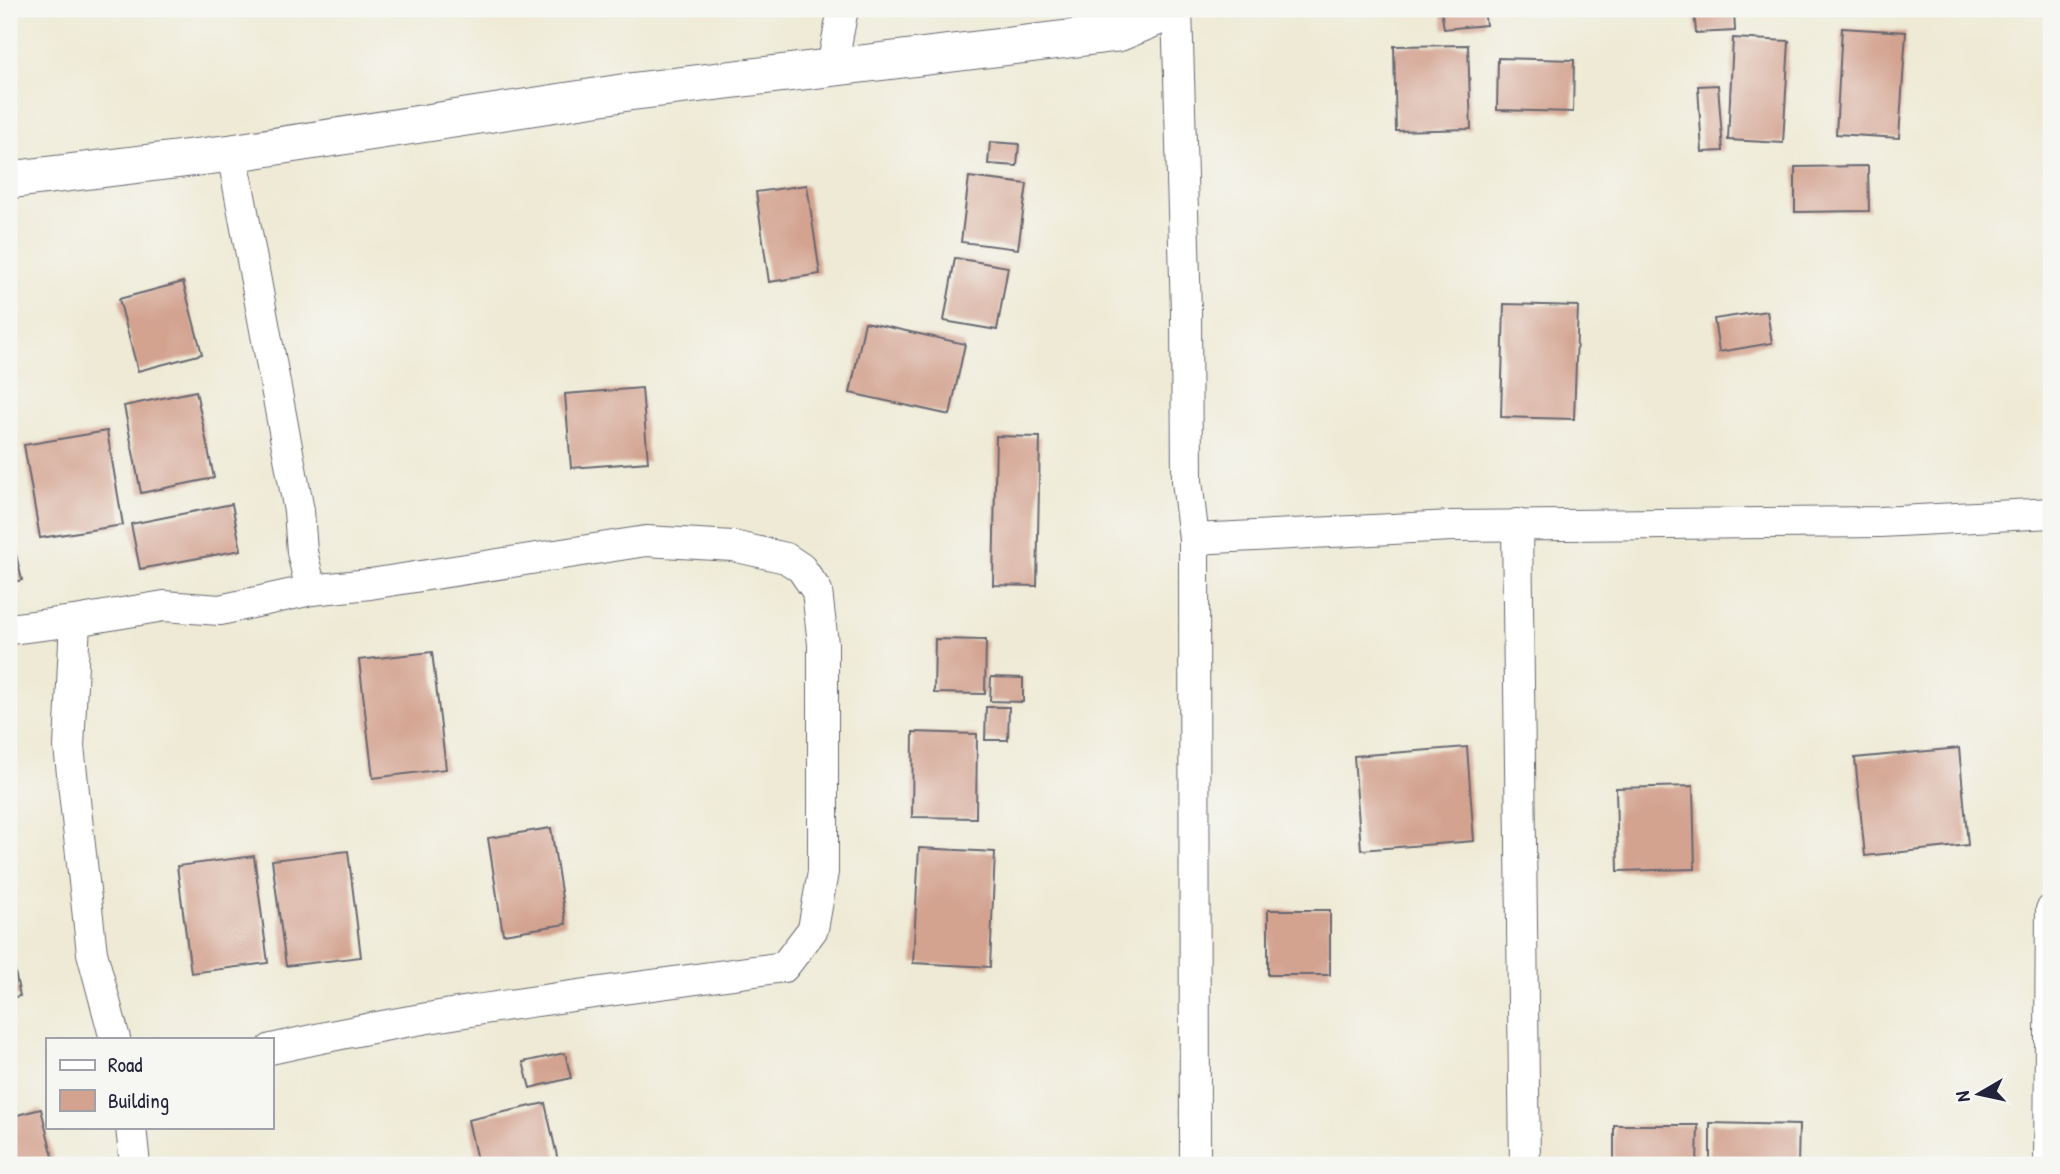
<svg xmlns="http://www.w3.org/2000/svg" width="2060" height="1174" font-family="'Patrick Hand',sans-serif">
<rect width="100%" height="100%" fill="#f6f6f2"/>
<filter id="ink" filterUnits="userSpaceOnUse"><feTurbulence type="fractalNoise" baseFrequency=".0143" numOctaves="2"/><feDisplacementMap in="SourceGraphic" scale="14" xChannelSelector="R" yChannelSelector="G"/><feConvolveMatrix kernelMatrix="1 2 1 2 8 2 1 2 1" color-interpolation-filters="sRGB"/></filter>
<filter id="wash" filterUnits="userSpaceOnUse"><feTurbulence type="fractalNoise" baseFrequency=".00686" numOctaves="4" result="noise"/><feDisplacementMap in="SourceGraphic" scale="28" xChannelSelector="R" yChannelSelector="G"/><feGaussianBlur stdDeviation="1.57" result="paint"/><feColorMatrix in="noise" values="0 0 0 0 0 0 0 0 0 0 0 0 0 0 0 0 0 1.4 0 .05"/><feComposite in="paint" operator="in"/></filter>
<g filter="url(#wash)">
<rect width="100%" height="100%" fill="#eeead5"/>
<g id="blocks">
<!-- building -->
<g fill="#d3a390">
<path d="M1441 9H1484L1486 25 1444 29Z"/>
<path d="M1694 9H1734L1735 31 1696 33Z"/>
<path d="M1842 28 1906 32 1899 138 1836 134Z"/>
<path d="M1733 38 1789 41 1783 143 1728 140Z"/>
<path d="M1468 45 1471 129 1396 131 1394 46Z"/>
<path d="M1498 58 1574 60 1573 112 1497 110Z"/>
<path d="M1718 85 1723 151 1702 152 1698 86Z"/>
<path d="M990 142 1019 144 1017 166 988 164Z"/>
<path d="M1868 166 1869 211 1795 212V167Z"/>
<path d="M969 177 1027 184 1018 249 961 242Z"/>
<path d="M807 185 820 274 769 282 756 192Z"/>
<path d="M955 258 1008 267 997 330 944 321Z"/>
<path d="M183 282 202 354 138 371 119 299Z"/>
<path d="M1504 304 1578 306 1574 419 1501 417Z"/>
<path d="M1767 311 1772 343 1719 352 1714 319Z"/>
<path d="M865 322 965 344 950 415 850 393Z"/>
<path d="M642 388 648 462 571 468 565 394Z"/>
<path d="M196 391 214 478 141 493 124 406Z"/>
<path d="M107 431 123 525 40 538 24 445Z"/>
<path d="M996 436 1040 437 1037 586 993 585Z"/>
<path d="M232 504 241 550 140 569 131 524Z"/>
<path d="M9 525 22 580 9 583Z"/>
<path d="M935 639 986 640 985 694 934 693Z"/>
<path d="M432 652 446 769 373 778 359 660Z"/>
<path d="M991 677 1023 678V702L990 701Z"/>
<path d="M986 707H1009L1008 740H985Z"/>
<path d="M913 732 977 734 976 818 912 817Z"/>
<path d="M1467 747 1474 841 1361 850 1354 756Z"/>
<path d="M1959 748 1968 845 1865 856 1855 758Z"/>
<path d="M1693 786 1695 869 1618 871 1616 788Z"/>
<path d="M551 828 566 924 503 934 488 838Z"/>
<path d="M919 848 995 852 990 967 913 963Z"/>
<path d="M348 851 361 957 286 966 272 860Z"/>
<path d="M254 856 268 963 191 973 177 866Z"/>
<rect x="1268" y="910" width="62" height="65"/>
<path d="M9 943 20 996 9 998Z"/>
<path d="M565 1053 571 1078 530 1088 523 1062Z"/>
<path d="M545 1103 559 1165H478L468 1120Z"/>
<path d="M41 1109 55 1165H9V1117Z"/>
<path d="M1710 1123 1799 1125 1798 1165H1710Z"/>
<path d="M1614 1125H1698L1697 1165H1614Z"/>
</g>
</g>
</g>
<g filter="url(#ink)">
<use href="#blocks" fill-opacity="0" stroke="#696871" stroke-width="2"/>
<g fill="none" stroke-linecap="round" stroke-linejoin="round">
<!-- minor casing -->
<g stroke="#696871" stroke-width="32">
<g id="minor">
<path d="M1177 9 1186 312 1187 481 1194 539 1195 1165"/>
<path d="M832 67 843 9"/>
<path d="M232 153 299 511 302 552 311 590"/>
<path d="M1517 524 1525 1165"/>
<path d="M1194 539 1452 526 1880 522 2051 513"/>
<path d="M9 629 75 621"/>
<path d="M115 1039 92 953 69 747 75 621 164 606 220 610 311 590 370 584 646 541 733 546 786 558 801 568 817 591 823 644V872L813 929 784 967C613 991 440 1010 271 1049"/>
<path d="M131 1127 135 1165"/>
<path d="M2049 1165 2051 910"/>
</g>
</g>
<!-- tertiary casing -->
<g stroke="#696871" stroke-width="39">
<path id="tertiary" d="M9 180 232 153 628 92 1118 33 1176 9"/>
</g>
<!-- minor -->
<use href="#minor" stroke="#fff" stroke-width="30"/>
<!-- tertiary -->
<use href="#tertiary" stroke="#fff" stroke-width="37"/>
</g>
</g>
<!-- margin -->
<rect width="2060" height="1174" fill="none" stroke="#f6f6f2" stroke-width="35"/>
<!-- legend -->
<rect x="46" y="1038" width="228" height="91" fill="#f6f6f2" stroke="#a1a1a9" stroke-width="2"/>
<rect x="60" y="1060" width="35" height="10" fill="#ffffff" stroke="#a1a1a9" stroke-width="2"/>
<text x="108" y="1072" font-size="21" fill="#22223b">Road</text>
<rect x="60" y="1090" width="35" height="21" fill="#d3a390" stroke="#a1a1a9" stroke-width="2"/>
<text x="108" y="1108" font-size="21" fill="#22223b">Building</text>
<!-- north arrow -->
<g transform="translate(1979 1094) rotate(261)" stroke="#f6f6f2" stroke-width="5" paint-order="stroke">
<path d="M0-5L12 26L0 18L-12 26Z" fill="#22223b"/>
<text y="-10" font-size="19" font-weight="bold" text-anchor="middle" fill="#22223b">N</text>
</g>
</svg>
